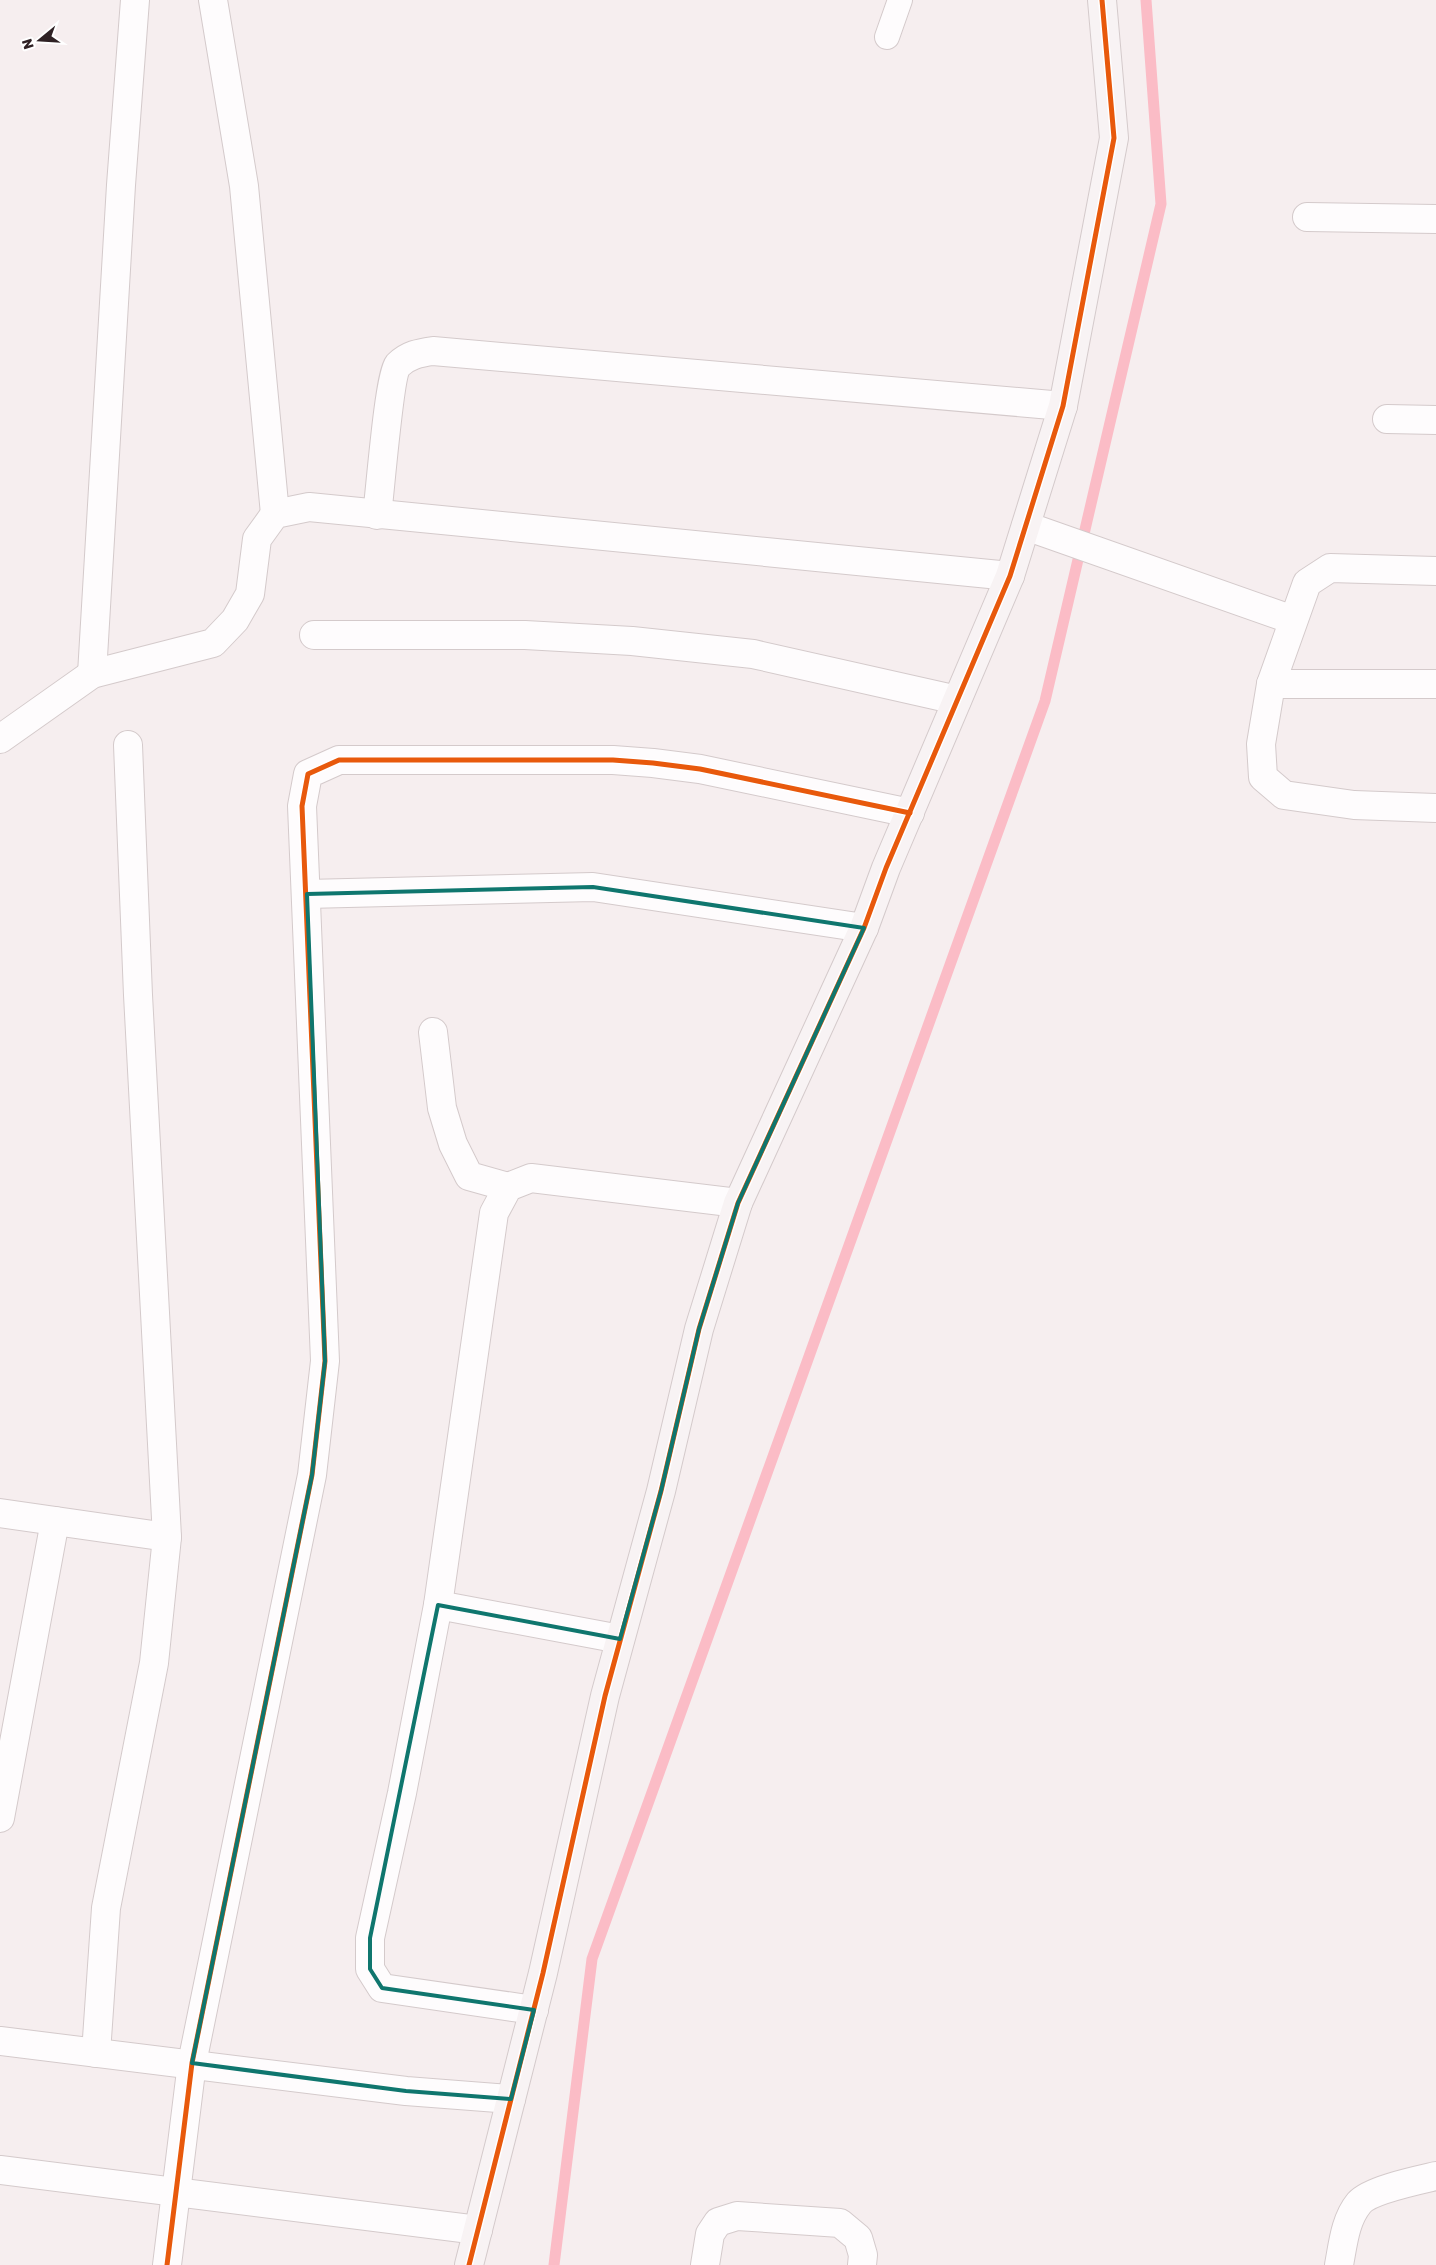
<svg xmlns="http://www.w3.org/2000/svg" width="1436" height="2265" font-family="Rubik,sans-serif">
<rect width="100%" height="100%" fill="#f6eeef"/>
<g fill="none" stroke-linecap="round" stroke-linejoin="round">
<!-- stream -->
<path stroke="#fbbcc6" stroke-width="11" d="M554 2265 592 1959 1045 701 1161 204 1146 0"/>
<!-- lane casing -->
<g stroke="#d4cacb" stroke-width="26">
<path id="lane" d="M887 37 900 0"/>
</g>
<!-- street casing -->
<g stroke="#d4cacb" stroke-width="30">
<g id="street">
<path d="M213 0 244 186 275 514"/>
<path d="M1307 217 1436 219"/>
<path d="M1387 419 1436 420"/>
<path d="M377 515C380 493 389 376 398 365 408 355 419 353 433 351L1063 406"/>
<path d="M1026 526 1293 620"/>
<path d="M1436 571 1330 568 1307 583 1271 684 1261 744 1263 777 1284 795 1354 805 1436 808"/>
<path d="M314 635H525L632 641 753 654 957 700"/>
<path d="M92 674 121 185 135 0"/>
<path d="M1271 684H1436"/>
<path d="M0 739 92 674 213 643 235 620 250 594 257 539 275 514 309 507 1010 576"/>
<path d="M307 894 593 887 864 928"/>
<path d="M433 1032 442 1108 453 1144 469 1176 508 1187"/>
<path d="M0 1513 167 1537"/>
<path d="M438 1605 620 1639"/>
<path d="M0 1818 55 1521"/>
<path d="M534 2010 382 1988 370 1969V1938L402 1793 438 1605 494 1213 508 1187 531 1178 738 1203"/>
<path d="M0 2041 406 2091 511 2099"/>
<path d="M96 2053 106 1908 154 1663 167 1537 138 995 128 745"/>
<path d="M0 2170 478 2230"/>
<path d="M167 2265 192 2063 312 1475 325 1361 302 806 308 774 339 760H613L653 763 700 769 910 813"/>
<path d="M705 2265 710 2234 718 2222 737 2216 840 2223 858 2238 863 2255 862 2265"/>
<path d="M1339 2265C1343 2244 1345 2220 1359 2203 1370 2190 1419 2180 1436 2176"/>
</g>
</g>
<!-- secondary casing -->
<g stroke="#d4cacb" stroke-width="30">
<path id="secondary" d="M469 2265 543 1973 605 1696 661 1491 699 1329 738 1203 864 928 886 868 1010 576 1063 406 1114 138 1102 0"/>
</g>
<!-- lane -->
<use href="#lane" stroke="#fefcfd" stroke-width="24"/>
<!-- street -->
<use href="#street" stroke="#fefcfd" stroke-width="28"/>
<!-- secondary -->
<use href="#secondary" stroke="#f8f3f4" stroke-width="28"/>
<!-- cycleway casing -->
<g stroke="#fff" stroke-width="8">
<g id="cycleway">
<path d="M167 2265 192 2063 312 1475 325 1361 302 806 308 774 339 760H613L653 763 700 769 910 813"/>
<path d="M469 2265 543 1973 605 1696 661 1491 699 1329 738 1203 864 928 886 868 1010 576 1063 406 1114 138 1102 0"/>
</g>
</g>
<!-- cycleway -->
<use href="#cycleway" stroke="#e8590c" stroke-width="5"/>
</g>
<!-- marked area -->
<path fill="none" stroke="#0f766e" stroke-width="4" stroke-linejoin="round" d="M593 887 864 928 738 1203 699 1329 661 1491 620 1639 438 1605 370 1938V1969L382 1988 534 2010 511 2099 406 2091 192 2063 312 1475 325 1361 307 894Z"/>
<!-- north arrow -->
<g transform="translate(40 40) rotate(252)" stroke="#ffffff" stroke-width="4" paint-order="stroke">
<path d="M0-4L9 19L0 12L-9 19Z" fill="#2f2124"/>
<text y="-8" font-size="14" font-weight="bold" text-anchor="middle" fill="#2f2124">N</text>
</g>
</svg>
